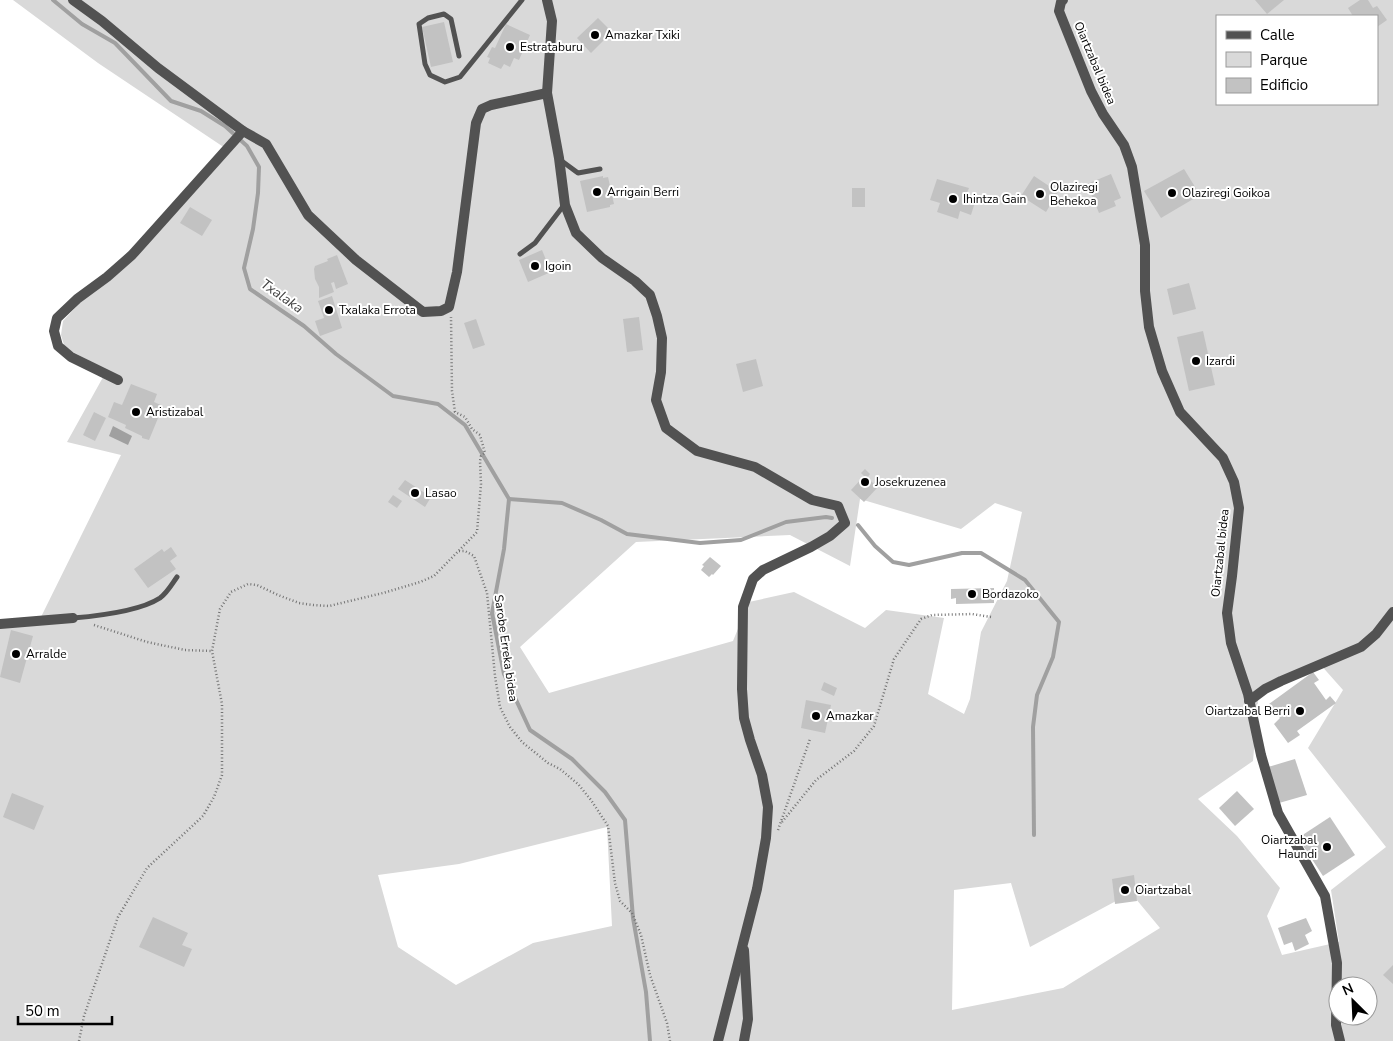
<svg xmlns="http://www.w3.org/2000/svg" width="1393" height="1041" font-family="'Nunito Sans',sans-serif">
<rect width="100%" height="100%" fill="#fff"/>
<!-- green -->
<path fill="#d9d9d9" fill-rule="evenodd" d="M13 0H1393V1041H0V622L40 619 121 455 67 442 107 370 65 348 61 335 63 321 225 148 98 63ZM1217 16H1377V104H1217ZM860 499 961 529 995 503 1022 512 1007 581 981 632 970 699 964 714 928 694 944 618 886 610 865 628 794 592 749 602 733 641 549 693 520 647 636 542 790 535 850 566ZM1319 663 1343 690 1308 748 1386 847 1331 890 1339 942 1282 955 1267 916 1280 888 1237 836 1198 799 1253 761 1259 690ZM607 827 612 926 533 943 456 985 398 947 378 875 459 864ZM1011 883 1030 947 1131 893 1160 928 1063 988 952 1010 954 890ZM1338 986H1368V1016H1338Z"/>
<!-- water -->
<path fill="#a0a0a0" d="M113 426 132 436 128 445 109 436Z"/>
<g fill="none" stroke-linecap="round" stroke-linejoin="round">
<!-- stream -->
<g stroke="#a0a0a0" stroke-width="4">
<path d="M53 0 82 24 115 43 171 101 201 111 225 126 247 146 259 167 258 193 253 229 244 268 250 289 304 326 336 354 393 396 438 404 465 425 509 499 504 549 492 613 504 674 530 730 572 759 605 792 625 820 633 918 646 992 650 1041"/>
<path d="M509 499 562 503 601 520 627 534 700 543 741 540 786 522 826 517 832 518"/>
<path d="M858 525 875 546 893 562 909 565 962 553H981L1025 580 1059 622 1053 657 1037 695 1033 727 1034 835"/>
</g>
</g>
<!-- building -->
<g fill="#c2c2c2">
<path d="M1255 0H1284L1267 14Z"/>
<path d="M1360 0H1368L1373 8 1377 6 1387 20 1377 27V16H1353L1348 8Z"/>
<path d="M598 18 612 32 591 53 577 38Z"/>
<path d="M444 22 453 62 431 67 422 27Z"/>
<path d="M506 24 530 35 519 60 514 58 510 67 504 64 501 69 488 63 490 58 487 57 492 47 495 48Z"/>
<path d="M1184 169 1200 195 1161 218 1144 191Z"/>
<path d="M1111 174 1121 198 1114 201 1116 206 1099 213 1087 184Z"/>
<path d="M603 176V178L608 177 614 204 610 205V207L587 212 580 181Z"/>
<path d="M1034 176 1058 192 1046 212 1021 196Z"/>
<path d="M937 179 969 188 966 195 976 199 971 215 960 211 958 219 937 212 940 203 930 200Z"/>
<rect x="852" y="188" width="13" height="19"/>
<path d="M190 207 212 220 202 236 180 223Z"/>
<path d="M542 250 551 272 528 282 519 260Z"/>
<path d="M337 255 348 284 336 289 334 282 331 283 334 292 319 298V287L315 279 314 269 315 266 328 261 327 259Z"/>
<path d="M1189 283 1196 309 1173 315 1167 289Z"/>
<path d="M332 296 342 328 320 336 315 321 324 318 318 301Z"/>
<path d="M639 317 643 350 627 352 623 319Z"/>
<path d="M476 319 485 345 473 349 464 323Z"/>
<path d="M1203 331 1215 385 1189 391 1177 337Z"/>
<path d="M756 359 763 386 743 392 736 364Z"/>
<path d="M131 384 157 394 154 402 163 406 149 440 142 438V436L125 428 126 425 108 417 114 402 122 405Z"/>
<path d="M94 412 106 418 95 441 83 435Z"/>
<path d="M865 469 870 474 867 478 878 487 864 502 851 490 864 476 861 473Z"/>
<path d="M405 480 431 497 425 507 398 489Z"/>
<path d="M393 495 402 501 397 508 388 502Z"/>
<path d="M171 547 177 556 170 561 176 569 148 588 134 569 162 549 164 552Z"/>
<path d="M710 557 721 566 713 575 712 574 709 577 701 570 704 566 702 565Z"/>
<path d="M994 588V603L956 604V598L951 599V589Z"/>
<path d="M11 630 33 636 20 683 0 677Z"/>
<path d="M1313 672 1319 680 1314 683 1326 700 1330 696 1336 703 1297 731 1300 735 1288 743 1274 724 1280 718 1269 704Z"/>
<path d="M824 682 837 688 834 696 821 690Z"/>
<path d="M806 700 831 705 825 733 801 728Z"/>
<path d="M1295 759 1307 795 1279 803 1268 767Z"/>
<path d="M1237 791 1254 809 1235 826 1219 808Z"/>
<path d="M12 793 44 806 34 830 3 817Z"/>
<path d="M1330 817 1355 855 1323 876 1298 838Z"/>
<path d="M1134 875 1137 901 1115 904 1112 879Z"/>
<path d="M153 917 188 933 182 945 192 949 184 967 139 947Z"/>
<path d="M1306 918 1312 931 1305 935 1309 944 1295 951 1292 942 1284 945 1278 928Z"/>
<path d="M1393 965V984L1383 975Z"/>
</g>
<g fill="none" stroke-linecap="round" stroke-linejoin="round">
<!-- path -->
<g stroke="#747474" stroke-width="2.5" stroke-dasharray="1 2.5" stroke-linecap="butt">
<path d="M459 551H465L474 556 487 593 495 676 500 707 510 727 522 742 548 763 560 769 578 784 591 800 608 826 615 883 620 901 632 913 641 935 650 975 667 1023 670 1041"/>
<path d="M94 625 147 642 185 650 212 651"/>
<path d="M782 822 816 780 854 751 874 726 894 659 921 619 932 615 972 614 991 617"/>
<path d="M778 830 810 739"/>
<path d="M79 1041 84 1016 118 917 147 868 203 816 214 797 222 775V704L212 651 220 609 231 592 248 584 257 585 278 595 299 603 313 605 329 606 383 593 420 582 434 576 477 532 481 484 480 461 481 456 485 453 480 435 472 429 465 417 455 412 452 391 451 317"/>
</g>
<!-- service -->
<g stroke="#525252" stroke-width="5">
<path d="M459 56 451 19 444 14 428 18 419 24 425 64 430 75 445 82 460 77 522 0"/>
<path d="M559 159 578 173 600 169"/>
<path d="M520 254 535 243 564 205"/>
<path d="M73 618C97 616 140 611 160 598 167 593 172 584 177 577"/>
</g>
<!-- minor -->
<g stroke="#525252" stroke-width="10">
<path d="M73 0 102 21 158 68 243 131"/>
<path d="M547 0 552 21 547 93 559 158 565 205 576 233 602 258 635 281 650 295 657 316 662 338 661 372 656 400 666 428 697 451 755 467 812 500 838 506 845 523 830 536 811 547 763 570 753 579 743 607 742 689 744 718 750 740 762 775 768 807 766 838 757 889 718 1041"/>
<path d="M1063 0 1061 2 1059 11 1091 91 1103 114 1124 145 1132 167 1145 245V291L1149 327 1162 371 1180 412 1223 458 1234 482 1239 508 1232 576 1227 613 1231 643 1248 694 1261 755 1278 813 1325 896 1337 963 1336 1025 1340 1041"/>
<path d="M118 380 71 357 58 346 54 331 57 318 77 299 107 277 132 255 243 131 266 144 308 215 356 260 423 312 441 311 449 307 457 272 476 123 482 109 491 105 547 93"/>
<path d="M0 624 73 618"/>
<path d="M1249 701 1265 689 1281 681 1361 647 1376 634 1393 612"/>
<path d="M744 950 748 1019 744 1041"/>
</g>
</g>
<!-- markers -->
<g fill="#000" stroke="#fff" stroke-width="2">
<circle cx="595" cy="35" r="5"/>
<circle cx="510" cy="47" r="5"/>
<circle cx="597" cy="192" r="5"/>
<circle cx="1172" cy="193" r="5"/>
<circle cx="1040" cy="194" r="5"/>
<circle cx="953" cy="199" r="5"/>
<circle cx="535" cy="266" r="5"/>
<circle cx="329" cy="310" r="5"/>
<circle cx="1196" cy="361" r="5"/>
<circle cx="136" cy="412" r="5"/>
<circle cx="865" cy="482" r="5"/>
<circle cx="415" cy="493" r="5"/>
<circle cx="972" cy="594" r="5"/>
<circle cx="16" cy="654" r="5"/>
<circle cx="1300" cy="711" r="5"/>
<circle cx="816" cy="716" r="5"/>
<circle cx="1327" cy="847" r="5"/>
<circle cx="1125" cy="890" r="5"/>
</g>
<g text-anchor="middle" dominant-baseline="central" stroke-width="4" stroke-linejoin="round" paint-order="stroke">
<!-- poi labels -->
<g font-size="12" fill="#000" stroke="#fff" text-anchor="start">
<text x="605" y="35">Amazkar Txiki</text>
<text x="520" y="47">Estrataburu</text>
<text x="1050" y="187">Olaziregi<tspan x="1050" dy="14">Behekoa</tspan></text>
<text x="607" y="192">Arrigain Berri</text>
<text x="1182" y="193">Olaziregi Goikoa</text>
<text x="963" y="199">Ihintza Gain</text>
<text x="545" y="266">Igoin</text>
<text x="339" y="310">Txalaka Errota</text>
<text x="1206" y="361">Izardi</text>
<text x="146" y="412">Aristizabal</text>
<text x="875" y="482">Josekruzenea</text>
<text x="425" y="493">Lasao</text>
<text x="982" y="594">Bordazoko</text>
<text x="26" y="654">Arralde</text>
<text x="1290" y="711" text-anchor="end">Oiartzabal Berri</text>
<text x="826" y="716">Amazkar</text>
<text x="1317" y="840" text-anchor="end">Oiartzabal<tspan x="1317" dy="14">Haundi</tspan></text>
<text x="1135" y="890">Oiartzabal</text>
</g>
<!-- street labels -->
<g font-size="12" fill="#000" stroke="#fff">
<text transform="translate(1095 63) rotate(67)">Oiartzabal bidea</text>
<text transform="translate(1220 553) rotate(-84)">Oiartzabal bidea</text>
<text transform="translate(506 648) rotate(82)">Sarobe Erreka bidea</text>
</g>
<!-- water labels -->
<g font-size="14" font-style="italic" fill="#414141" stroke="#fff">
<text transform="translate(282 296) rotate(35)">Txalaka</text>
</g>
</g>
<!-- legend -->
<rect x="1216" y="15" width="162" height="90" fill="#ffffff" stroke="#999999"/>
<rect x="1226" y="31" width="25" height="8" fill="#525252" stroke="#999999"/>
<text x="1260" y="40" font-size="15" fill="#000000">Calle</text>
<rect x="1226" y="52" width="25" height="15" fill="#d9d9d9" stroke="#999999"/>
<text x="1260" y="65" font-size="15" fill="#000000">Parque</text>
<rect x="1226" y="78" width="25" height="15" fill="#c2c2c2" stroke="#999999"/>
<text x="1260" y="90" font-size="15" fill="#000000">Edificio</text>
<!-- north arrow -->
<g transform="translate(1353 1001) rotate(336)"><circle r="24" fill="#ffffff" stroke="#999999"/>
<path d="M0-4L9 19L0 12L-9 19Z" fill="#000000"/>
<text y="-8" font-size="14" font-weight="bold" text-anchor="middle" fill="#000000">N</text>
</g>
<!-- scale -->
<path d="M18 1016v8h94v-8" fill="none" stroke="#000000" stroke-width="2.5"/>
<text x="25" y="1016" font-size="15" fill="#000000" stroke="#ffffff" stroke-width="4" paint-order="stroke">50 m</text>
</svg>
